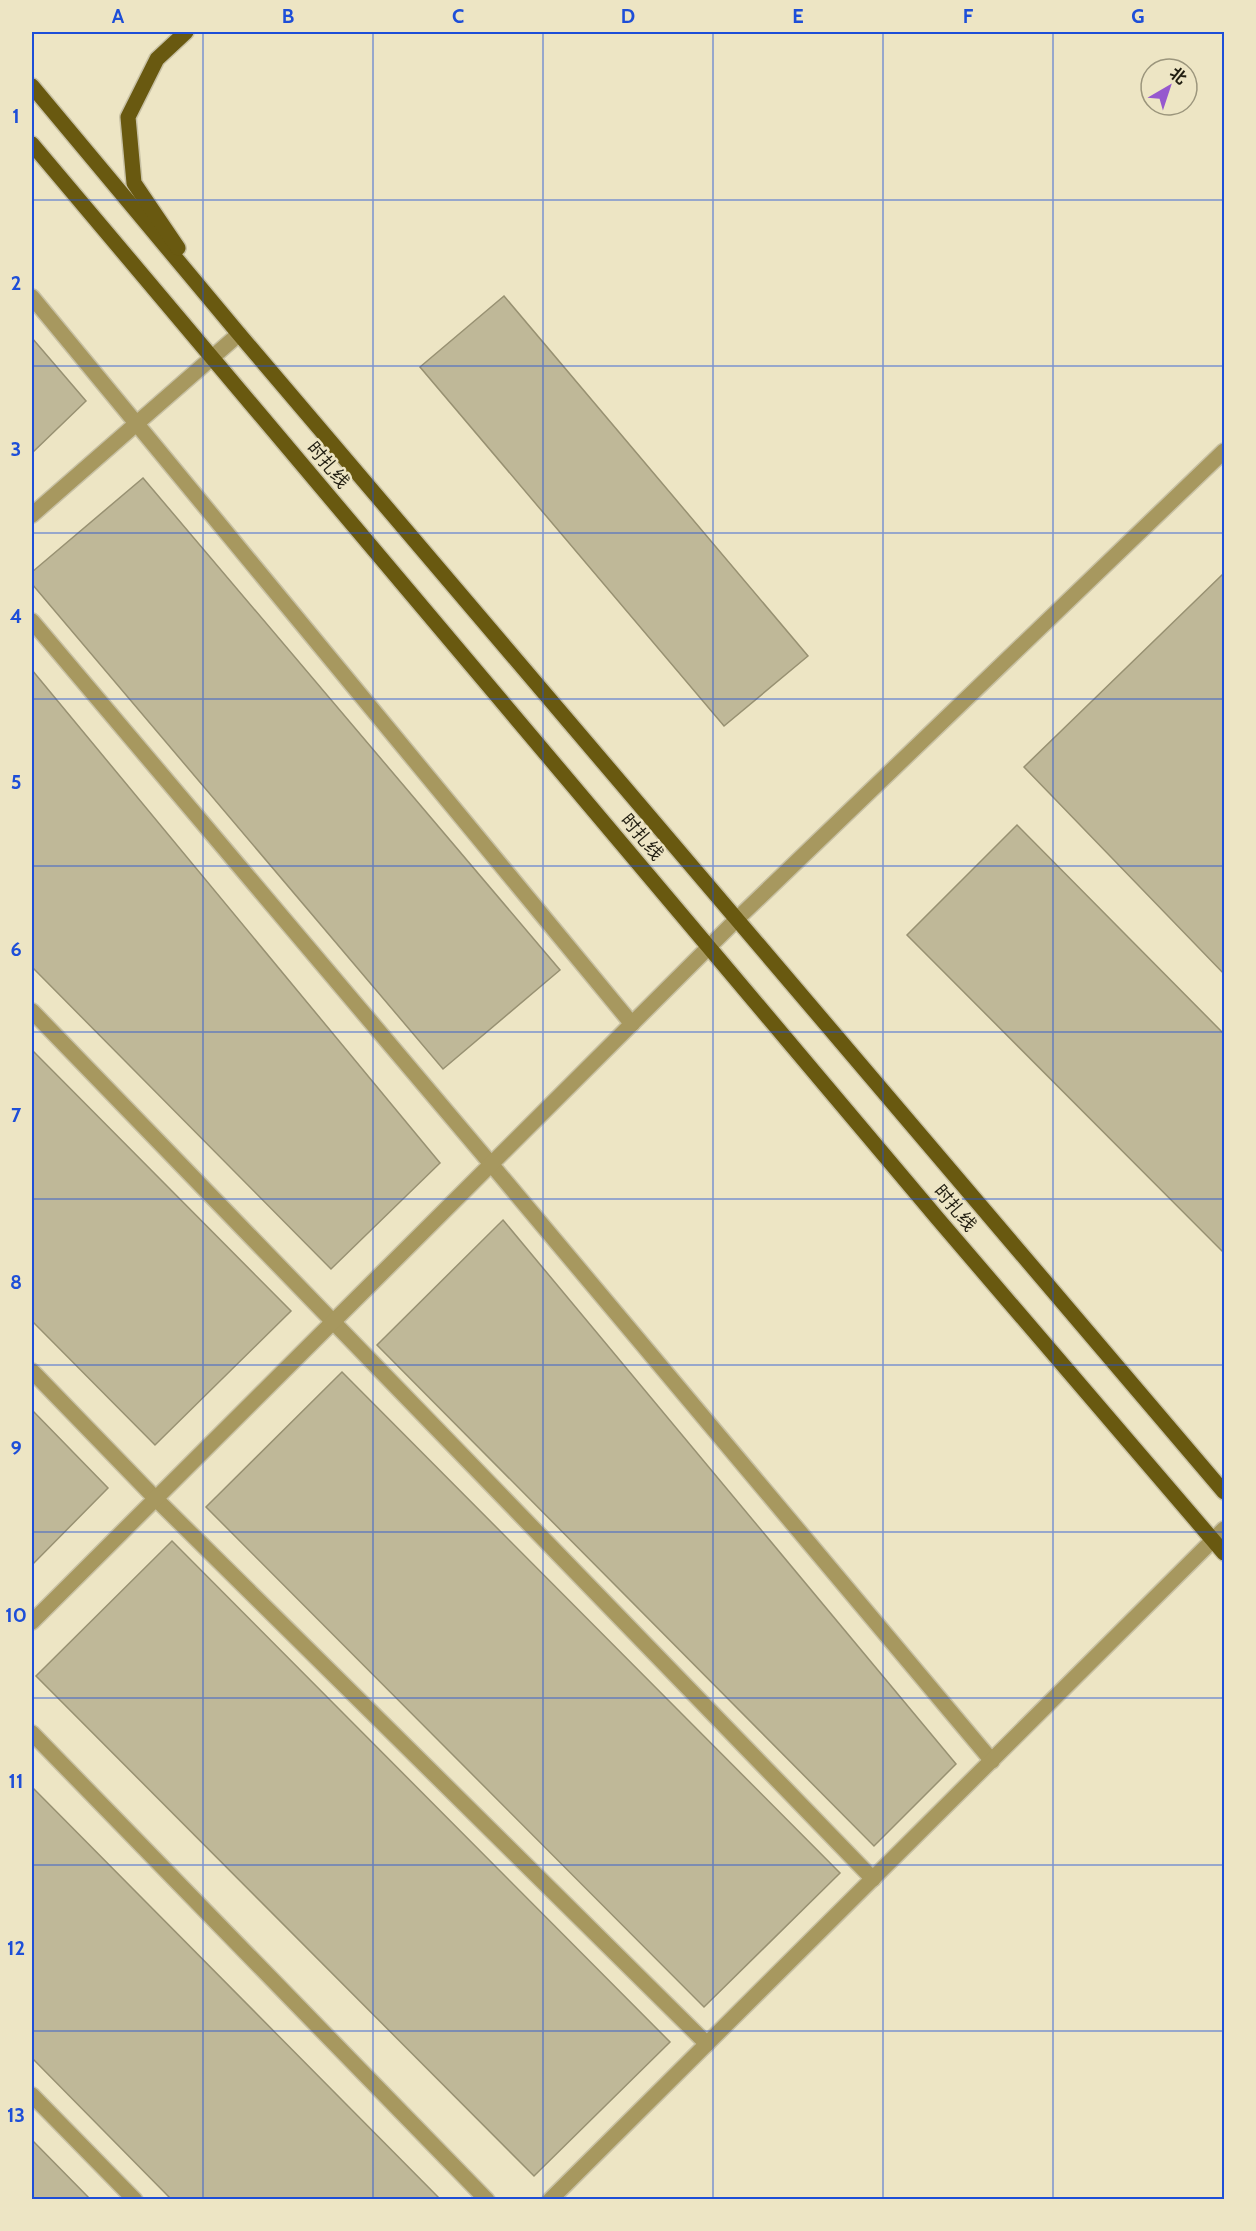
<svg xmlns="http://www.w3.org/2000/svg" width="1256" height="2231" font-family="Cabin,'Noto Sans SC',sans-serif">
<rect width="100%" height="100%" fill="#ede5c4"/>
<!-- building -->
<g fill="#bfb898" stroke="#989172" stroke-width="1.5">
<path d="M504 296 808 656 724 726 420 367Z"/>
<path d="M32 338 86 401 32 453Z"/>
<path d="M143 478 560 970 443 1069 32 584V572Z"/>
<path d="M1224 573V974L1024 767Z"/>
<path d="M32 670 440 1163 331 1269 32 967Z"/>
<path d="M1017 825 1224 1034V1253L907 935Z"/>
<path d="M32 1050 291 1311 155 1445 32 1321Z"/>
<path d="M503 1220 956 1764 874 1846 377 1345Z"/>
<path d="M342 1372 840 1873 704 2007 206 1507Z"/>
<path d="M32 1410 108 1488 32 1565Z"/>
<path d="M172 1541 670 2042 534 2176 36 1676Z"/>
<path d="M32 1787 441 2200H172L32 2058Z"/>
<path d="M32 2140 91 2200H32Z"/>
</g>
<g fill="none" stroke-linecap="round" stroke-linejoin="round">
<!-- minor casing -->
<g stroke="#c8c1a4" stroke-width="18">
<g id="minor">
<path d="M32 297 632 1024"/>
<path d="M32 515 239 334"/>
<path d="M32 621 491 1164 992 1761"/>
<path d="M32 1011 873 1879"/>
<path d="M32 1371 156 1499 707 2044"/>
<path d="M32 1622 737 919 1224 451"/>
<path d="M32 1733 487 2200"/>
<path d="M32 2095 135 2200"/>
<path d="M550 2200 1224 1529"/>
</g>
</g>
<!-- major casing -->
<g stroke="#c8c1a4" stroke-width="18">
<g id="major">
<path d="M32 86 239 334 1224 1492"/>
<path d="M32 144 938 1219 1224 1553"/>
<path d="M178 248 134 183 128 117 157 59 186 32"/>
</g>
</g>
<!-- minor -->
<use href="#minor" stroke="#a7985f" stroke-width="15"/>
<!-- major -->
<use href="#major" stroke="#695910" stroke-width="15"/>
</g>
<!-- grid -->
<path fill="none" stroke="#1d4ed8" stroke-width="1.5" stroke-opacity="0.55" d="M203 32V2200M373 32V2200M543 32V2200M713 32V2200M883 32V2200M1053 32V2200M32 200H1224M32 366H1224M32 533H1224M32 699H1224M32 866H1224M32 1032H1224M32 1199H1224M32 1365H1224M32 1532H1224M32 1698H1224M32 1865H1224M32 2031H1224"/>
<g text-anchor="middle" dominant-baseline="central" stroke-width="5" stroke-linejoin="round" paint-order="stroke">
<!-- street labels -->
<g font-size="18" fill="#211e11" stroke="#ede5c4">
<text transform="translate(328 465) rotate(50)">时扎线</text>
<text transform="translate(642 837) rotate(50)">时扎线</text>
<text transform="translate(955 1208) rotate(50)">时扎线</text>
</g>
</g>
<!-- border -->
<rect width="1256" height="2231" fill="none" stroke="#ede5c4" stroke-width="66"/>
<!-- north arrow -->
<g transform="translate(1169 87) rotate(39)"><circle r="28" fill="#ede5c4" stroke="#9b957c" stroke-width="1.5"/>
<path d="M0-4.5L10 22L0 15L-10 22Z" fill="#9658ce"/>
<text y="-9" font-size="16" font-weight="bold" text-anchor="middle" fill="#211e11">北</text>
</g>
<rect x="33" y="33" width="1190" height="2165" fill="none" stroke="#1d4ed8" stroke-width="2"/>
<g font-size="20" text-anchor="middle" font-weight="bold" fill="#1d4ed8">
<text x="118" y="23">A</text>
<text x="288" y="23">B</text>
<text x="458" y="23">C</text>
<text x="628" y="23">D</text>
<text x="798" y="23">E</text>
<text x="968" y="23">F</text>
<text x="1138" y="23">G</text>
<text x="16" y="123">1</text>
<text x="16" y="290">2</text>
<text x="16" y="456">3</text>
<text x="16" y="623">4</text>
<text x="16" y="789">5</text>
<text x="16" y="956">6</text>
<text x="16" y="1122">7</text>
<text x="16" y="1289">8</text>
<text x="16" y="1455">9</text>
<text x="16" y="1622">10</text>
<text x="16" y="1788">11</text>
<text x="16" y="1955">12</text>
<text x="16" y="2122">13</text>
</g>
</svg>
